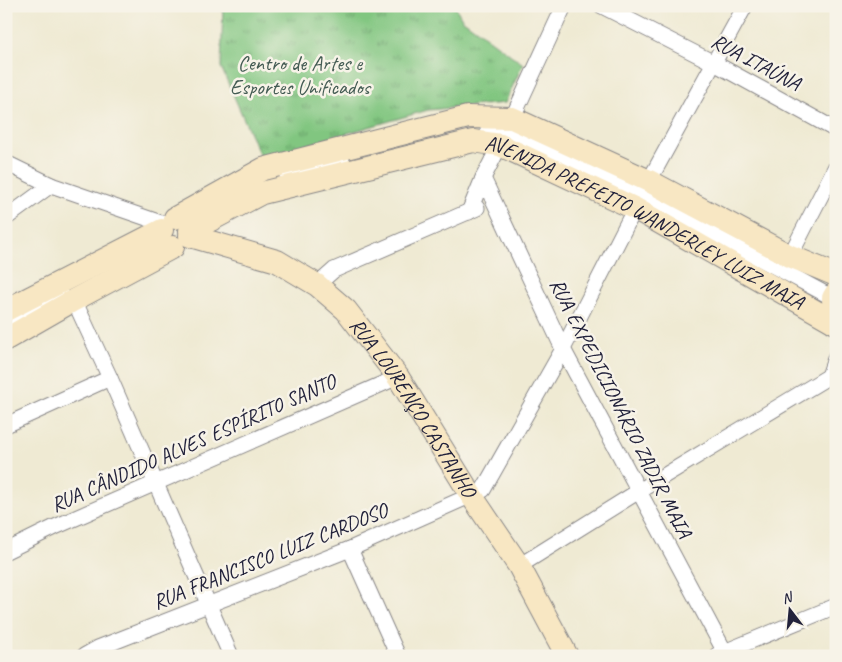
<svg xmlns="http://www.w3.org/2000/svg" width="842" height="662" font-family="Caveat,sans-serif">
<defs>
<pattern id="grass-tufts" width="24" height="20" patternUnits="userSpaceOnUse" patternTransform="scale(1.25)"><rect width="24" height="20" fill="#81c680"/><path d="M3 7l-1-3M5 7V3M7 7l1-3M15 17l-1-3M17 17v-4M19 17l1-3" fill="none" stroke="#69a06a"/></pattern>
</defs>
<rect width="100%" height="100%" fill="#f7f3e8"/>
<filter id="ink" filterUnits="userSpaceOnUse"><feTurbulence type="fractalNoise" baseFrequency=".02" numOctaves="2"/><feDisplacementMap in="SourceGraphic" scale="10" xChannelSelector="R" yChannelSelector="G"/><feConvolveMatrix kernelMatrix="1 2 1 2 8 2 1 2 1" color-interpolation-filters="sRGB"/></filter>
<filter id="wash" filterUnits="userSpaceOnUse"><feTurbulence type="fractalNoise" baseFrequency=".0096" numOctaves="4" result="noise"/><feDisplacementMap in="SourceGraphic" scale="20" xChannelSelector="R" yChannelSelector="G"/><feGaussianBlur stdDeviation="1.12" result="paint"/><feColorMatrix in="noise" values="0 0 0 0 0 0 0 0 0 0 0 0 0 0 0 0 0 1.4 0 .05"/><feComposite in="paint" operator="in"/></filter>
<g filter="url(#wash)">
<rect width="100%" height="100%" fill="#efead3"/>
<!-- grass -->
<path fill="url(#grass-tufts)" stroke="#52745e" d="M223 6H455L462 19 523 64 505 103 428 110 261 158 221 67Z"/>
</g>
<g filter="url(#ink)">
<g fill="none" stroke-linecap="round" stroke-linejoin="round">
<!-- street casing -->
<g stroke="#888687" stroke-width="17">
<g id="street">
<path d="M602 6 714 63 836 130"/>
<path d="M488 129H507L662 206 833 298"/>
<path d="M6 163 51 185 164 224"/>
<path d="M287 176 342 160"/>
<path d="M483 178 563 349 727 656"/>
<path d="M469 212 483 178 500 145 564 6"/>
<path d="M6 218 51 185"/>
<path d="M790 256 836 166"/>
<path d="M317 285 334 270 477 208"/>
<path d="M74 300 110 378 231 656"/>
<path d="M6 324 61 295"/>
<path d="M829 376 836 356"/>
<path d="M6 425 110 378"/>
<path d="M350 549 398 656"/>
<path d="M6 551 55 527 398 377"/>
<path d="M519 566 639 491 836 372"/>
<path d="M717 655 836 606"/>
<path d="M84 656 98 648 350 549 483 490 563 349 649 181 745 6"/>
</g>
</g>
<!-- secondary casing -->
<g stroke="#888687" stroke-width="24">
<g id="secondary">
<path d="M175 218 263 169 468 117 512 118 649 181 790 256 836 275"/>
<path id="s1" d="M190 231 262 193 473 141 500 145 636 209 836 323"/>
<path id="s2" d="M190 236 277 261 317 285 346 310 398 377 471 495 519 566 567 656"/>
<path d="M6 310 162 230"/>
<path d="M834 322 833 298 836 293"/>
<path d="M6 339 74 300 173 247"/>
</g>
</g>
<!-- street -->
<use href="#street" stroke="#fff" stroke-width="15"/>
<!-- secondary -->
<use href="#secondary" stroke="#f8e7c3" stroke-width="22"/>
</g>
</g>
<g text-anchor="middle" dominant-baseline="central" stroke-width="5" stroke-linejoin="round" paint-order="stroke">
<!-- street labels -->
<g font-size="21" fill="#22223b" stroke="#f7f3e8">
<text transform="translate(756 62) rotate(28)">RUA ITAÚNA</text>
<text stroke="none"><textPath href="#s1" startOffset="489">AVENIDA PREFEITO WANDERLEY LUIZ MAIA</textPath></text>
<text stroke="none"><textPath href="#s2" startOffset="294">RUA LOURENÇO CASTANHO</textPath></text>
<text transform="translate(621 408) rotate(63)">RUA EXPEDICIONÁRIO ZADIR MAIA</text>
<text transform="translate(193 443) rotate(-24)">RUA CÂNDIDO ALVES ESPÍRITO SANTO</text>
<text transform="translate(270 556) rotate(-22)">RUA FRANCISCO LUIZ CARDOSO</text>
</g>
<!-- park labels -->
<g font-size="21" fill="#435b53" stroke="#f7f3e8">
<text x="300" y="63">Centro de Artes e<tspan x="300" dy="24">Esportes Unificados</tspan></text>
</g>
</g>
<!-- margin -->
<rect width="842" height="662" fill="none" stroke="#f7f3e8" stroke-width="25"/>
<!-- north arrow -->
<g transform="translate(790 610) rotate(344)" stroke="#f7f3e8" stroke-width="4" paint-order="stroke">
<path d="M0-4L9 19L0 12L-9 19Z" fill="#22223b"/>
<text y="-8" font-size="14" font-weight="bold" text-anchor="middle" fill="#22223b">N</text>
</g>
</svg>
